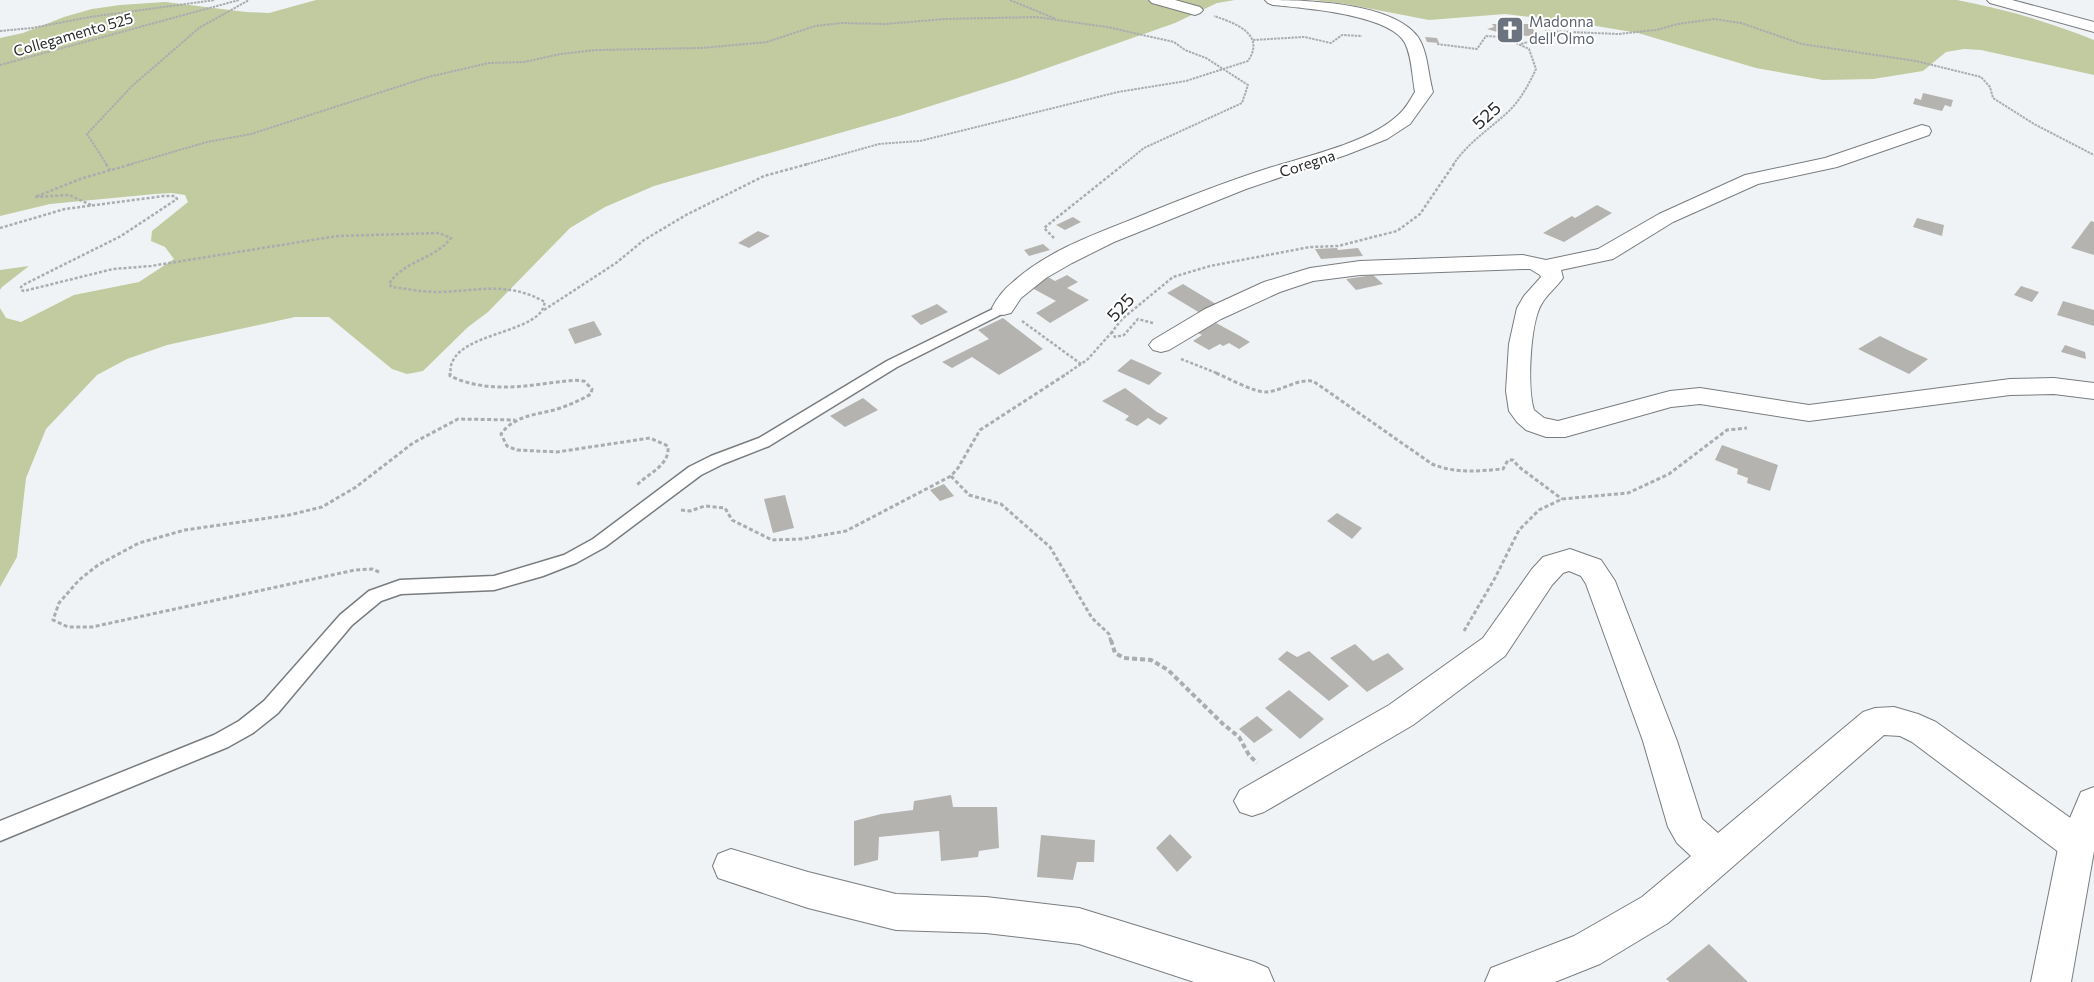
<svg xmlns="http://www.w3.org/2000/svg" width="2094" height="982" font-family="Commissioner,sans-serif">
<rect width="100%" height="100%" fill="#f0f3f6"/>
<!-- green -->
<g fill="#c2ca9f">
<path d="M316 0H1235L1217 3 1175 23 1016 79 899 116 654 186 605 207 570 228 488 312 468 327 423 371 407 374 392 369 329 317H295L167 345 127 359 97 375 46 429 26 478 17 557 0 587V308L6 318 21 322 74 295 139 282 174 259 165 247 151 241 152 231 188 202 185 195 171 193 155 194 50 204 0 216V38L23 33 64 17 92 9 120 5 165 2 246 12 269 13Z"/>
<path d="M1314 0H1957C2004 9 2050 22 2094 40V75L1981 50 1964 49 1946 52 1923 71 1873 79 1823 80 1756 68 1638 33 1572 22 1505 14 1429 20 1346 4Z"/>
<path d="M29 266 2 287 0 290V270Z"/>
</g>
<!-- building -->
<g fill="#b5b3b0">
<path d="M1492 24H1530L1537 36 1498 35 1497 32 1487 29 1494 27Z"/>
<path d="M1425 37 1437 38 1439 43 1427 42Z"/>
<path d="M1923 93 1953 100 1951 107 1945 105 1942 111 1913 104 1915 98 1921 100Z"/>
<path d="M1597 205 1612 213 1564 242 1543 233 1572 216 1575 218Z"/>
<path d="M1073 217 1081 222 1065 230 1056 225Z"/>
<path d="M1917 218 1944 225 1942 236 1913 227Z"/>
<path d="M2091 221 2094 222V255L2071 248Z"/>
<path d="M758 231 770 236 749 248 738 243Z"/>
<path d="M1043 244 1050 250 1029 256 1024 250Z"/>
<path d="M1337 248 1338 250 1358 248 1363 256 1321 259 1315 249Z"/>
<path d="M1067 275 1078 282 1067 288 1089 300 1050 323 1036 313 1056 301 1032 288 1048 277 1055 281Z"/>
<path d="M1373 275 1383 284 1356 290 1346 279Z"/>
<path d="M1183 284 1216 304 1200 313 1167 293Z"/>
<path d="M2021 286 2039 292 2032 302 2014 295Z"/>
<path d="M2063 301 2094 310V326L2057 315Z"/>
<path d="M937 304 948 312 921 325 911 316Z"/>
<path d="M1003 318 1043 349 999 375 972 357 952 368 942 362 989 339 978 330Z"/>
<path d="M594 321 602 335 575 344 568 329Z"/>
<path d="M1216 323 1240 336 1250 342 1239 349 1229 343 1223 346 1220 344 1209 350 1193 341 1202 335 1198 333Z"/>
<path d="M1880 336 1908 350 1928 359 1909 374 1858 349Z"/>
<path d="M2065 345 2085 352 2086 359 2061 352Z"/>
<path d="M1131 359 1145 365 1162 373 1149 385 1117 371Z"/>
<path d="M1125 388 1157 412 1168 418 1160 425 1148 418 1137 426 1125 420 1129 416 1102 401Z"/>
<path d="M863 398 878 410 845 427 830 416Z"/>
<path d="M1722 445 1778 465 1770 491 1747 483 1748 478 1737 474 1738 469 1715 460Z"/>
<path d="M944 484 954 496 940 501 930 490Z"/>
<path d="M785 495 794 528 773 533 764 499Z"/>
<path d="M1337 513 1362 528 1352 539 1327 521Z"/>
<path d="M1355 644 1373 661 1388 653 1404 669 1367 692 1330 658Z"/>
<path d="M1287 651 1297 657 1309 651 1349 686 1329 701 1278 659Z"/>
<path d="M1289 690 1324 719 1300 739 1265 708Z"/>
<path d="M1257 716 1273 730 1254 743 1239 729Z"/>
<path d="M951 795 953 807H997L999 848 979 851 978 857 941 861 939 831 879 837 878 860 854 866V821L881 814 913 810 914 801Z"/>
<path d="M1170 834 1192 857 1177 872 1156 848Z"/>
<path d="M1041 835 1095 840 1094 862H1077L1073 880 1037 877Z"/>
<path d="M1709 944 1748 982H1670L1666 979Z"/>
</g>
<g fill="none" stroke-linecap="round" stroke-linejoin="round">
<!-- lane casing -->
<g stroke="#797c7e" stroke-width="3">
<path id="lane" d="M1003 304 1010 308 1008 311 897 367 769 446 723 464 701 475 605 547 576 563 543 576 494 590 401 594 381 601 352 625 278 713 253 733 228 747 0 841V821L214 735 239 721 264 701 340 615 369 591 400 580 494 576 564 555 593 539 689 467 711 456 759 438 887 361Z"/>
</g>
<!-- street casing -->
<g stroke="#797c7e" stroke-width="2">
<g id="street">
<path d="M1149 0H1175L1200 7 1203 10 1200 13 1195 15 1152 3Z"/>
<path d="M1265 0C1305 0 1392 2 1418 37 1428 52 1428 75 1433 92L1410 124 1387 139 1346 155 1246 189 1114 242 1072 263 1046 278 1021 298 1011 313 1003 315 995 313 992 308C997 298 1004 289 1013 282 1046 252 1092 235 1133 219 1179 200 1225 182 1272 167 1308 156 1369 142 1397 116 1405 110 1410 100 1415 92 1412 76 1412 57 1405 43 1390 14 1302 8 1273 5L1268 3Z"/>
<path d="M1922 125 1929 127 1931 131 1929 135 1837 167 1758 184 1673 222 1613 259 1561 270 1563 278C1556 288 1546 295 1541 305 1530 325 1527 388 1534 410L1544 418 1558 421 1670 391 1700 388 1809 405 2010 379 2054 378 2094 383V399L2054 394 2010 395 1809 421 1700 404 1671 407 1565 437H1546L1526 430 1517 422 1509 411 1506 391 1509 344 1517 308 1524 296 1541 277 1540 275 1530 269H1523L1360 275 1313 281 1280 292 1221 319 1169 350 1161 352 1153 350 1149 345 1153 340 1205 309 1264 282 1310 268 1360 261 1523 255 1546 260 1598 249 1659 214 1745 175 1825 158Z"/>
<path d="M1570 549 1601 560 1615 581 1677 741 1702 819 1718 833 1863 712 1875 708 1894 707 1918 714 1936 722 2090 832 2094 841 2090 856 2077 860 2064 856 1912 742 1900 736 1884 735 1668 923 1600 964 1555 982H1485L1491 968 1574 936 1642 897 1691 856 1677 843 1668 827 1643 741 1586 584 1581 576 1569 571 1563 573 1552 585 1505 656 1413 725 1264 812 1252 816 1240 812 1234 801 1240 790 1389 705 1483 638 1532 569 1543 557Z"/>
<path d="M731 849 808 872 896 894 986 897 1079 908 1254 962 1268 968 1274 982H1194L1079 944 986 933 896 930 808 908 718 878 713 866 718 854Z"/>
</g>
</g>
<!-- secondary casing -->
<g stroke="#797c7e" stroke-width="2">
<g id="secondary">
<path d="M1987 0H2012L2094 22V32L1990 3Z"/>
<path d="M2094 787V851L2071 982H2031L2059 844 2081 792Z"/>
</g>
</g>
<!-- path-far3 -->
<g stroke="#aaadaf" stroke-width="2" stroke-dasharray="2.5 1" stroke-linecap="butt">
<path d="M1010 0 1056 19"/>
<path d="M0 31 32 28 90 17 215 0"/>
<path d="M1253 40 1304 37 1331 43 1342 35 1362 36"/>
<path d="M1437 44 1477 49 1486 36 1503 37 1529 49 1536 69C1529 84 1521 99 1509 111 1490 129 1467 143 1453 165"/>
<path d="M1521 44 1546 37V31L1618 34 1656 30 1678 24 1714 19 1741 23 1802 44 1916 61 1981 77 1990 87 1993 98 2034 124 2094 155"/>
<path d="M0 65 239 0"/>
<path d="M107 165 87 134 132 86 199 28 249 0"/>
<path d="M128 165 207 142 251 134 428 77 489 63 524 62 561 54 596 50 701 48 767 42 815 26 842 23 885 24 945 19 1036 17 1107 27 1174 42 1185 50 1206 58 1248 85 1242 103 1144 148 1123 165"/>
<path d="M804 165 879 144 920 141 1118 92 1186 81 1248 61C1266 34 1235 23 1214 16"/>
</g>
<!-- path-far2 -->
<g stroke="#aaadaf" stroke-width="2.5" stroke-dasharray="3 2" stroke-linecap="butt">
<path d="M106 164 110 170"/>
<path d="M91 205 69 195 35 197 83 178 132 164"/>
<path d="M0 228 65 209 164 196H175L177 199 121 236 25 284 21 287V290L24 291 113 269 151 266 337 236 439 233 451 238C434 260 404 260 389 284L392 287C407 289 423 292 439 292 478 291 508 281 545 302 544 305 543 310 540 313 522 333 461 336 452 363 450 366 451 371 450 374"/>
<path d="M1054 238 1044 228 1124 164"/>
<path d="M544 310 616 263 644 240 686 215 764 176 808 164"/>
<path d="M1022 321 1081 364"/>
<path d="M1153 323 1138 319 1124 335 1115 337 1112 332 1122 319 1173 277 1210 266 1310 247 1338 246 1397 231 1420 214 1454 164"/>
<path d="M1181 359 1219 374"/>
<path d="M1066 374 1087 360 1112 332"/>
</g>
<!-- path-far1 -->
<g stroke="#aaadaf" stroke-width="3" stroke-dasharray="4 2.5" stroke-linecap="butt">
<path d="M450 373V376C482 391 515 388 549 383 561 382 572 379 584 381L592 389 591 394C579 401 567 406 554 410 534 415 514 416 501 434L507 446 517 450 557 452 650 438 668 446C670 466 648 473 636 486"/>
<path d="M1216 373C1228 378 1255 393 1267 392 1284 390 1296 379 1313 381L1432 464C1456 474 1478 471 1503 469L1508 460H1513L1519 467 1562 499"/>
<path d="M951 476 969 495 1001 504 1050 547 1092 618 1109 634 1111 642"/>
<path d="M681 510 690 511 705 506 725 508 732 520 772 540 801 539 846 531 951 476 958 468 980 430 1068 373"/>
<path d="M379 572 372 569 355 570 92 627H68L53 620 59 603 79 580 98 565 139 543 185 530 289 515 322 507 356 487 413 443 458 419 515 420"/>
<path d="M1464 631 1495 578 1519 530 1539 510 1562 499 1628 493 1669 474 1727 430 1747 428"/>
</g>
<!-- path -->
<path stroke="#aaadaf" stroke-width="4" stroke-dasharray="5 3" stroke-linecap="butt" d="M1111 640 1115 653 1124 658 1151 660 1168 670 1223 724 1239 737 1249 755 1257 763"/>
<!-- lane -->
<use href="#lane" fill="#fff" fill-rule="evenodd"/>
<!-- street -->
<use href="#street" fill="#fff" fill-rule="evenodd"/>
<!-- secondary -->
<use href="#secondary" fill="#fff" fill-rule="evenodd"/>
</g>
<!-- icons -->
<defs>
<g id="church-square" transform="scale(1.4375)"><rect x="-9" y="-9" width="18" height="18" rx="4" fill="#6b7280" stroke="#fff"/><path d="M-1.2-6h2.4v3.5h3.3v2.4h-3.3V6h-2.4V-.1h-3.3v-2.4h3.3Z" fill="#fff"/></g>
</defs>
<g fill-rule="evenodd">
<use href="#church-square" x="1510" y="30"/>
</g>
<g text-anchor="middle" dominant-baseline="central" stroke-width="4" stroke-linejoin="round" paint-order="stroke">
<!-- far-worship labels -->
<g font-size="15" fill="#5b616d" stroke="#fff" text-anchor="start">
<text x="1529" y="21">Madonna<tspan x="1529" dy="17">dell'Olmo</tspan></text>
</g>
<!-- far-street labels -->
<g font-size="15" fill="#292a2b" stroke="#fff">
<text transform="translate(73 34) rotate(-16)">Collegamento 525</text>
<text transform="translate(1307 163) rotate(-18)">Coregna</text>
</g>
<!-- street labels -->
<g font-size="18" fill="#292a2b" stroke="#fff">
<text transform="translate(1486 115) rotate(-42)">525</text>
<text transform="translate(1120 307) rotate(-47)">525</text>
</g>
</g>
</svg>
